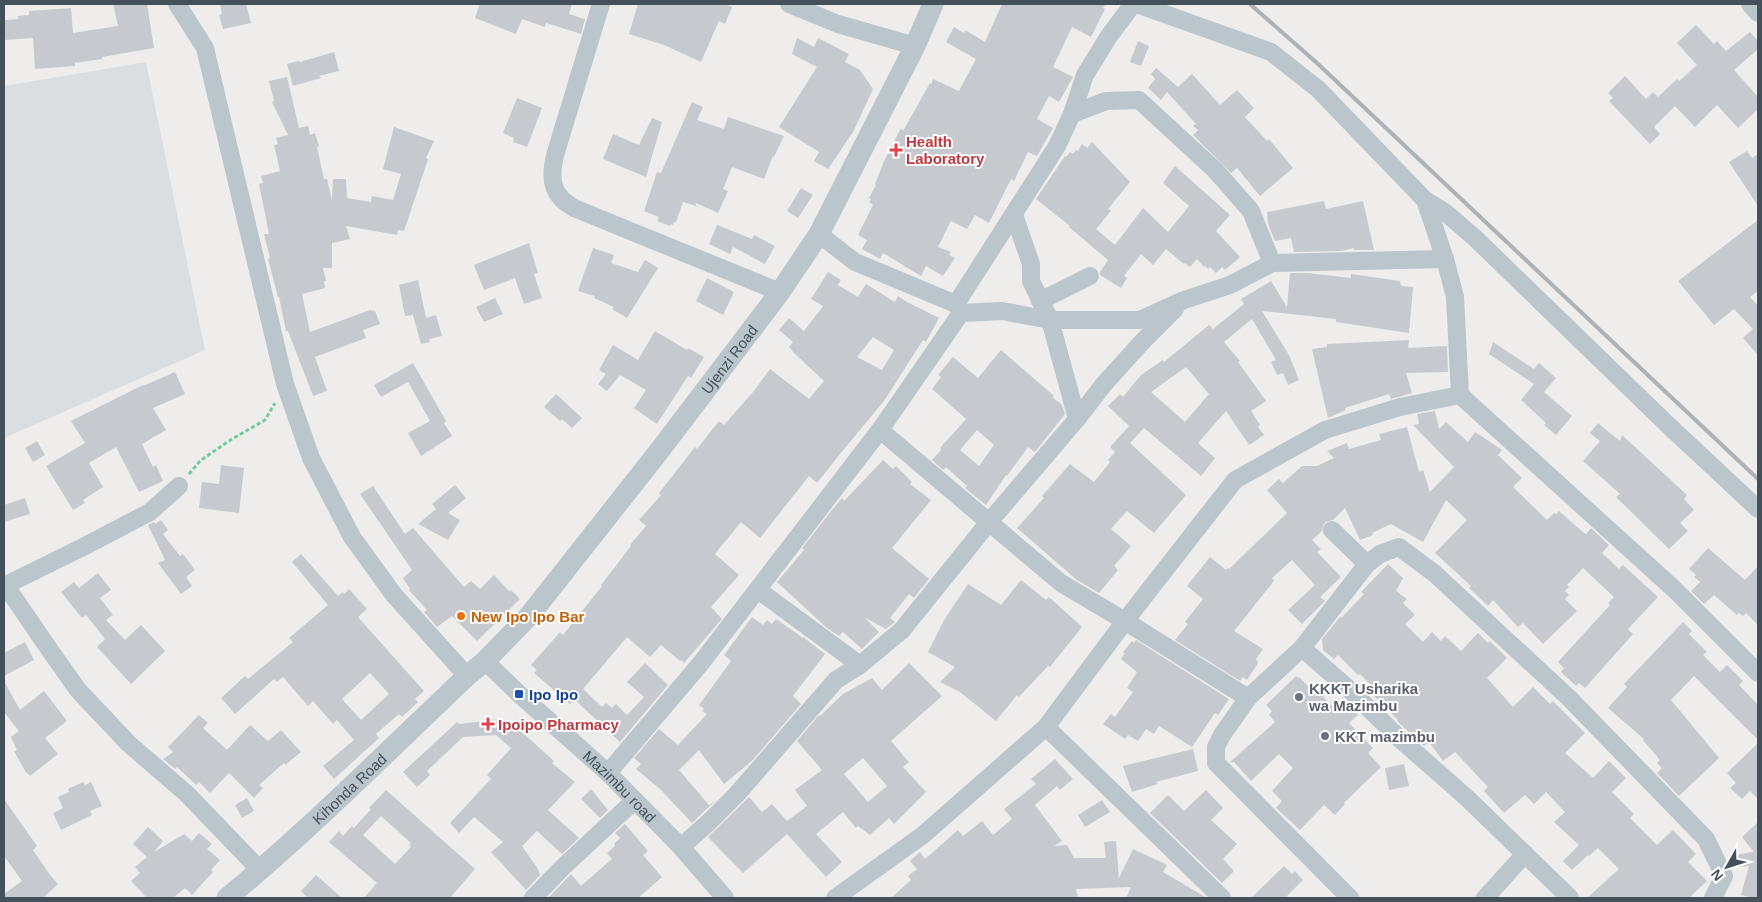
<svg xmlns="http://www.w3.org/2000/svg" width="1762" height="902" font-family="Arial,sans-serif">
<rect width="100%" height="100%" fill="#efecec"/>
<!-- airport -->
<path fill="#dbdee1" d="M146 62 205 350 4 438V86Z"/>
<!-- building -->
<g fill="#c6cacf" fill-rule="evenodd">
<path d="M113 4H147L154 48 102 57V59L75 63V66L35 69 33 38 4 40V20L18 19V16L29 15V11L71 8 73 33 118 26Z"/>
<path d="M227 4H246L251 23 223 29 219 15 222 14 220 5Z"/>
<path d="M480 4H572L569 14 585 19 581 34 546 23 545 27 522 19 516 34 475 18Z"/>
<path d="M638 4H725L732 7 725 24 719 21 701 62 664 45 629 34Z"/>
<path d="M1002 4H1106L1103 8 1105 9 1091 37 1072 27 1053 67 1073 77 1059 102 1049 96 1037 119 1053 128 1037 156 1028 152 1014 181 1011 179 989 223 975 215 967 229 951 221 938 247 951 252 949 255 955 258 943 276 926 266 921 276 883 253 880 259 862 249 867 240 858 235 873 205 869 202 871 199 869 198 876 185 875 184 884 161 901 128 903 131 930 83 931 84 933 79 959 91 976 59 946 42 954 27 964 33 965 30 985 42Z"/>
<path d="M1696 25 1714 44 1717 41 1726 51 1750 32 1758 41V49L1734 70 1758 97V109L1738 128 1717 105 1695 127 1675 106 1654 127 1660 134 1650 144 1609 101 1613 98 1608 93 1625 76 1646 99 1653 92 1658 97 1677 79 1679 81 1697 65 1677 43Z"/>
<path d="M797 38 814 47 818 38 849 54 845 62 860 70 873 89 853 132 828 169 814 161 819 152 779 127 817 67 792 54Z"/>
<path d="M1138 41 1149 46 1141 66 1130 62Z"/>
<path d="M334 52 339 71 319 76 321 78 293 86 287 64 299 61 300 62Z"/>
<path d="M1156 68 1178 87 1192 74 1220 105 1237 90 1254 108 1245 117 1267 141 1269 139 1293 168 1260 196 1237 168 1231 173 1193 135 1198 130 1193 126 1196 124 1167 92 1161 100 1148 88 1155 79 1151 74Z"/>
<path d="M287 77 299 128 308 126 310 135 315 133 319 146 317 147 324 179H327L332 200 333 179H346L347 198 371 202 372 196 393 200 401 174 383 169 394 127 434 141 426 158 428 159 404 231 398 230 397 235 346 226 350 239 332 243V268H323L326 281H324L325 288 302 294 310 332 370 310 375 311 380 324 363 330 366 338 315 357 327 391 313 396 288 331H286L279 297H278L268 259 270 258 264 234H269L259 184 263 183 261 176 280 171 274 145 278 144 276 138 288 135 272 102 274 101 269 81Z"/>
<path d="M517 98 542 108 527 147 513 142 514 138 503 133Z"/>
<path d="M692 102 703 107 697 120 724 129 728 117 784 136 774 157 773 156 764 179 732 167 723 189 728 191 718 213 696 203V206L683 202 676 222H674L673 225 671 224 670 226 657 221 659 217 644 211 657 172 661 173Z"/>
<path d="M652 118 662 122 646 177 603 159 613 134 639 145Z"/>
<path d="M1092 142 1130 182 1108 209 1111 211 1096 229 1115 245 1143 208 1168 232 1189 206 1163 183 1175 166 1230 215 1216 231 1240 257 1225 270 1222 267 1216 273 1210 267 1208 269 1205 266 1204 267 1197 259 1190 267 1185 263 1184 264 1166 249 1153 265 1141 254 1124 276 1127 278 1121 288 1100 275V272L1108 260 1069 227 1070 226 1036 199 1065 156 1066 157 1070 152 1073 154 1076 150 1078 151 1082 144 1087 148Z"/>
<path d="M1747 151 1752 158 1758 154V206L1729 162Z"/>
<path d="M801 188 813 195 798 218 787 211Z"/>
<path d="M1324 201 1326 209 1363 201 1374 250H1354V248L1341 251 1294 252 1291 238 1275 241 1268 224 1267 212Z"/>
<path d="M1758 220V291L1750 297 1758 306V355L1743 338 1753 329 1734 309 1714 325 1678 281Z"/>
<path d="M717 225 752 239 754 235 775 246 765 264 733 247 730 254 709 244Z"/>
<path d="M529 243 538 273 534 274 542 298 524 304 515 278 484 290 474 265Z"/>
<path d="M593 248 614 255 611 263 638 272 645 260 658 268 627 318 612 309 614 307 594 298 595 296 578 291Z"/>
<path d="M828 272 841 280 838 285 858 297 866 284 895 302 898 296 907 302 939 318 926 342 923 340 884 401 840 454 817 483 809 476 760 538 741 522 715 554 739 575 711 607 722 619 684 663 681 660 680 661 661 645 650 657 627 637 583 689 602 707 606 703 612 708 616 704 627 715 644 697 627 682 645 663 668 685 620 742 574 699 570 704 534 673 537 670 531 665 560 632 563 635 602 586 601 585 631 546 630 545 646 526 639 520 661 495 659 493 695 447 697 449 719 421 724 425 753 392 770 369 809 399 824 381 794 353 789 347 793 342 779 330 789 318 804 331 823 306 811 299ZM873 337 894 350 882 370 857 357Z"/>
<path d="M1290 273H1308L1351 278V274L1400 281 1401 286 1413 287 1409 333 1336 322V319L1262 311 1289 355 1299 380 1288 385 1283 373 1277 375 1271 362 1276 360 1252 319 1224 342 1240 361 1238 362 1266 401 1251 411 1260 425 1258 427 1264 435 1249 445 1226 411 1198 443 1215 458 1201 476 1144 428 1130 443 1186 495 1154 533 1127 511 1111 529 1131 546 1114 566 1118 570 1099 593 1077 580 1017 528 1044 498 1042 496 1070 464 1094 482 1110 462 1108 460 1115 452 1110 447 1129 426 1108 406 1120 394 1123 397 1141 375 1163 360 1164 362 1209 325 1213 329 1244 304 1241 299 1271 281 1287 307ZM1186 367 1209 394 1185 422 1151 392Z"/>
<path d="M707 278 734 292 723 315 696 301Z"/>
<path d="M418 280 426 318 436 315 442 336 429 339 430 342 421 344 413 315 405 316 399 285Z"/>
<path d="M495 298 503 314 484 322 476 307Z"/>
<path d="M655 331 687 350 688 348 704 357 691 378 688 376 657 424 634 408 646 390 620 375 607 391 598 384 606 374 599 370 613 345 638 360Z"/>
<path d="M1409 340 1408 348 1447 346 1448 372 1406 373 1412 393 1391 399 1389 394 1345 408 1346 410 1328 418 1312 349 1327 347V344Z"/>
<path d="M1493 342 1534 369 1539 363 1556 378 1544 392 1572 416 1556 435 1544 425 1546 423 1521 400 1534 384 1489 354Z"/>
<path d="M1001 350 1054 396 1052 397 1062 405 1065 414 1035 452 1028 447 1007 476 1006 475 986 505 965 488 967 486 946 467 943 470 932 460 941 450 940 448 966 419 932 389 941 377 938 375 953 357 978 378ZM977 430 994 445 979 466 960 450Z"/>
<path d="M413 363 446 421 444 423 452 436 421 456 408 433 430 421 408 382 381 397 374 385Z"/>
<path d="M175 372 185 394 153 408 166 430 142 444 153 467 156 465 163 481 139 492 116 447 89 463 103 487 83 500 85 503 73 510 46 466 85 443 71 421 143 385V386Z"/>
<path d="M556 394 582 418 572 428 562 419 560 421 544 407Z"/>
<path d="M1435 411 1439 429 1446 422 1468 442 1475 432 1502 450 1498 455 1522 478 1513 487 1547 520 1554 513 1556 514 1559 511 1584 533 1586 534 1591 528 1609 545 1602 553 1619 569 1623 565 1658 597 1628 629 1633 634 1585 688 1579 683 1576 686 1561 672 1564 668 1558 662 1610 605 1608 603 1614 597 1583 568 1567 585 1569 587 1565 591 1569 595 1565 599 1577 611 1543 644 1523 623 1518 627 1493 600 1488 606 1469 588 1471 586 1435 553 1467 520 1446 500 1423 542 1391 524 1372 533 1373 535 1360 540 1345 508 1333 520 1325 522 1322 531 1312 540 1321 549 1317 552 1341 577 1320 597 1325 601 1302 624 1288 610 1315 585 1292 560 1272 578 1274 581 1234 631 1263 649 1256 659 1258 663 1247 680 1243 677 1240 681 1175 640 1188 624 1185 622 1203 599 1187 586 1210 557 1226 570 1227 568 1229 569 1287 513 1267 490 1279 479 1283 483 1302 466H1317L1334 458 1327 451 1347 443 1349 449 1381 440 1379 434 1407 427 1419 472 1423 470 1430 492 1454 467 1413 425 1419 424 1417 414Z"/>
<path d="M1598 423 1620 441 1622 435 1687 495 1684 499 1694 510 1680 523 1688 531 1669 549 1616 497 1620 494 1583 461 1600 441 1590 433Z"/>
<path d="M37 441 45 455 33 462 25 448Z"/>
<path d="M883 460 893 469 896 466 912 482 910 484 931 500 892 548 929 579 914 598 909 594 890 618 895 622 886 629 864 617 879 632 862 649 843 632 839 636 827 628 777 582 804 550 802 548 836 505 842 498 844 501Z"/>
<path d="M221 465 244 468 239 513 199 508 202 482 219 484Z"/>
<path d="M455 485 466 498 448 513 460 520 448 540 418 524 436 509 432 504Z"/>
<path d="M373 486 405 534 413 528 464 587 471 581 480 589 494 575 509 591 511 590 520 599 477 641 452 616 437 627 424 612 427 610 409 590 410 589 403 578 412 570 360 494Z"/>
<path d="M25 498 30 514 4 522V505Z"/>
<path d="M161 520 168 530 163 534 180 556 183 554 195 570 186 577 192 586 181 594 158 563 165 560 148 525 154 522 155 524Z"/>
<path d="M1708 548 1745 580 1758 566V625L1746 613 1743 616 1739 613 1737 615 1714 595 1704 604 1691 591 1700 582 1694 577 1696 575 1689 569Z"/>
<path d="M301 554 338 596 343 592 344 594 349 589 367 609 358 617 424 691 415 699 418 702 402 717 399 714 376 734 379 738 334 779 323 766 354 740 337 720 333 724 313 701 308 706 283 677 277 682 274 679 235 714 221 698 245 676 248 679 293 642 289 638 328 605 292 562ZM370 673 389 694 361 720 342 699Z"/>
<path d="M1388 564 1403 578 1396 591 1407 599 1403 603 1415 615 1405 624 1423 642 1432 632 1441 641 1445 636 1461 651 1478 633 1488 643 1490 641 1507 658 1487 678 1513 707 1533 687 1550 704 1553 701 1585 733 1565 753 1593 778 1609 761 1626 778 1612 792 1634 814 1630 818 1657 845 1673 830 1696 854 1688 862 1707 881 1689 898H1587L1619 869 1598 848 1589 856 1588 855 1572 870 1563 861 1579 845 1554 822 1565 812 1546 792 1534 804 1525 795 1504 813 1484 791 1488 787 1455 752 1443 761 1429 742 1424 746 1397 721 1398 720 1373 695 1377 691 1360 674 1358 675 1338 655 1334 659 1323 650 1322 639 1340 617 1341 618 1364 594 1361 592Z"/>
<path d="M98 573 111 590 100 598 113 615 106 620 125 640 141 625 165 651 131 684 97 647 105 639 86 615 82 618 61 592 74 582 79 588Z"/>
<path d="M1021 580 1046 600 1049 597 1082 627 1050 667 1048 666 1019 697 1017 695 996 721 960 692 940 682 955 667 928 652 944 620 968 584 1001 605Z"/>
<path d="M752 617 763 625 767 620 772 624 776 619 803 638V637L825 654 793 696 801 704 753 760 724 784 699 750 679 770 709 805 716 800 692 823 660 789 636 769 641 764 634 758 659 729 678 745 707 714 702 711 704 709 699 705 731 661 724 655Z"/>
<path d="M1683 622 1692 631 1689 634 1707 652 1703 655 1720 672 1727 665 1743 681 1739 685 1758 705V740L1694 676 1671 700 1719 758 1679 796 1657 773 1662 768 1657 763 1660 760 1643 740 1644 739 1608 708 1627 687 1624 684Z"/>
<path d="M1136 640 1229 699 1218 715 1215 713 1192 747 1159 726 1154 734 1146 729 1138 741 1128 735 1125 739 1103 724 1111 714 1115 717 1133 692 1127 688 1137 672 1121 659 1125 653 1123 652 1132 641 1134 643Z"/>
<path d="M25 642 34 660 4 676V653Z"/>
<path d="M909 663 942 696 891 741 909 762 903 767 926 792 894 824 889 818 870 835 858 826 856 828 843 812 816 834 842 862 826 877 787 834 743 873 708 837 749 797 762 812 772 804 787 821 807 806 795 790 822 770 797 741 819 715 820 716 843 694 872 678 882 690ZM863 758 887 786 868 802 844 774Z"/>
<path d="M1296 676 1298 678 1299 677 1313 691 1316 689 1335 709 1344 701 1358 715 1349 723 1373 748 1368 753 1381 767 1344 803 1345 804 1335 815 1324 805 1300 830 1276 808 1282 801 1272 791 1293 768 1279 754 1251 781 1234 762H1230L1275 722 1269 715 1272 711 1266 705Z"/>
<path d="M4 681 20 710 44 691 67 721 45 738 58 754 30 776 25 771 14 751 17 750 11 737 19 731 4 712Z"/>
<path d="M199 715 208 723 203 728 227 750 250 725 268 741 281 730 301 752 285 765 284 763 259 785 263 788 254 798 229 773 210 793 199 782 196 785 177 767 175 769 163 759 173 752 168 747Z"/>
<path d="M499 719 511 729 514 725 554 761 552 763 575 782 548 810 579 838 562 854 537 831 522 846 538 869 540 875 526 890 491 852 503 842 474 817 459 833 450 823 491 779 487 775 511 748 496 735 463 737 427 771 430 775 417 787 403 772 457 722 459 724Z"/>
<path d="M1758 743V799L1750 791 1742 799 1730 788 1736 783 1727 773Z"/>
<path d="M1193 749 1198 771 1156 782 1158 784 1132 792 1123 766Z"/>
<path d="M1055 759 1073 779 1060 790 1057 786 1035 805 1062 841 1054 846 1067 845 1074 858H1106L1104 842 1116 841 1119 878 1133 849 1167 865 1163 872 1207 898H1126L1131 887 1076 889 1078 898H891L911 880 908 876 917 869 910 861 920 852 925 859 958 830 963 836 982 821 993 835 1012 819 1004 809 1036 784 1031 779Z"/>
<path d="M1404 764 1409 786 1389 790 1385 768Z"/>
<path d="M83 782 85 785 91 782 102 806 90 811 92 815 61 830 53 813 63 808 58 797 69 792 68 789Z"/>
<path d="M591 789 608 810 600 818 581 799Z"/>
<path d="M386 790 475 869 450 898H364L377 883 329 842 339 831 343 836 352 826 354 828 371 809 369 808ZM381 816 411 843 409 845 411 847 395 864 363 835Z"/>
<path d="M1206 790 1223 808 1211 820 1237 844 1223 859 1234 871 1222 883 1150 813 1168 795 1184 811Z"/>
<path d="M247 798 254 811 242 818 235 805Z"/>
<path d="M4 799 37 846 33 850 50 875 58 884 43 898H4V894L22 881 4 856Z"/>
<path d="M1102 800 1110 812 1085 827 1078 815Z"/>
<path d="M1758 822V898H1753L1741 895 1749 866 1735 867 1734 855 1753 852V851L1742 837Z"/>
<path d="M625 824 648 851 643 855 662 877 638 898H548L571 874 581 886 612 859 607 853 615 846 614 844 620 838 615 833Z"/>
<path d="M148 827 163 841 154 852 184 834 192 841 199 833 212 844 207 849 220 860 211 870 213 872 192 895 185 888 173 898H147L131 881 140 873 135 867 147 857 133 844Z"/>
<path d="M1284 866 1292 874 1295 871 1303 880 1285 898H1251Z"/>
<path d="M316 875 342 898H308L301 891Z"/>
</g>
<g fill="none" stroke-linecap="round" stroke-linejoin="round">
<!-- path -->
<path stroke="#70cd9a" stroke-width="3" stroke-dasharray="4 2.5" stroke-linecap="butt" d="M189 474 201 460 232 439 265 420 275 403"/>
<!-- minor -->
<g stroke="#bac5cc" stroke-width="18">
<path d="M177 4 205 48 285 384 311 458 352 537 394 595 467 676"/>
<path d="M601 4 556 152C552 166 549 186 561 198 564 202 570 205 574 208L780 292"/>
<path d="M789 4 838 24 915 46"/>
<path d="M1137 4 1271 52 1318 89 1425 200 1445 259 1455 297 1460 395"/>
<path d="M1750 4 1758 13"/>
<path d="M1072 114 1106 101 1139 100 1215 170 1251 211 1272 263"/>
<path d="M1425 200 1446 213 1475 238 1667 424 1758 509"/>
<path d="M1014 215 1031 264V281L1050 320 1077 419"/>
<path d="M819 234 855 262 956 304"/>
<path d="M1040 301 1090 276"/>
<path d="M961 313 956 304 1057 146 1072 114 1085 75 1109 36 1133 4"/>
<path d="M1332 530 1367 564"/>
<path d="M4 586 83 547 150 512 179 486"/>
<path d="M6 586 49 649 78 690 129 744 187 794 260 870"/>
<path d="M758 590 860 665"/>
<path d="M1302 648 1350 690 1401 740 1466 797 1570 898"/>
<path id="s1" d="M485 661 519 694 608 773 681 847 725 898"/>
<path d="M1248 698 1125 621 1061 583 880 430 961 313 1002 311 1050 320H1140L1184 300 1230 285 1272 263 1445 259"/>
<path d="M1046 727 1222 898"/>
<path d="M608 773 701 663 880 430"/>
<path d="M681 847 709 822 737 794 836 680 860 665 902 630 989 522 1077 419 1104 384 1143 341 1175 309"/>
<path d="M533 898 563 867 634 801"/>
<path d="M835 898 923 835 1046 727 1125 621 1235 480 1325 430 1400 407 1460 395 1674 589 1758 673"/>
<path d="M1350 898 1216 763V747L1222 735 1248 698 1302 648 1367 564 1380 554 1399 547 1434 573 1569 698 1706 839 1724 876 1713 898"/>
<path d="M1485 898 1525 854"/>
</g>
<!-- tertiary -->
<path stroke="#bac5cc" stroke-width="21" id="s2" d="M227 898C311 828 388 751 467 676L485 661 529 616 660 450 780 292 819 234 915 46 933 4"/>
<!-- rail -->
<path stroke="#aeb2b7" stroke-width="4" d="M1250 4 1317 63 1758 479"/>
</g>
<!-- markers -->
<g fill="#e0444e" stroke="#fff" stroke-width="2">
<path d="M893.5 142.5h5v5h5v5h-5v5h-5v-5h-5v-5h5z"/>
<path d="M485.5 716.5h5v5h5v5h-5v5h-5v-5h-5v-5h5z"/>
</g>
<circle fill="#e8710a" stroke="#fff" stroke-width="2" cx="461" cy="616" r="5"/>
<rect fill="#1a4fb4" stroke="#fff" stroke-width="2" x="514" y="689" width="10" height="10" rx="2.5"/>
<g fill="#6b7280" stroke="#fff" stroke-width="2">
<circle cx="1299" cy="697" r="5"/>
<circle cx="1325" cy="736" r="5"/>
</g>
<g text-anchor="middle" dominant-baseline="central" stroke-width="4" stroke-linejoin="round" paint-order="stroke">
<!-- health labels -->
<g font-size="15" font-weight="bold" fill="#be3a42" stroke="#fff" text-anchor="start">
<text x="906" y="141">Health<tspan x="906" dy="17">Laboratory</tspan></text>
<text x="498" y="724">Ipoipo Pharmacy</text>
</g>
<!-- street labels -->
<g font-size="15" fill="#44515a" stroke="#fff">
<text stroke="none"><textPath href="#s2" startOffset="739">Ujenzi Road</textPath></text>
<text stroke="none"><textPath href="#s1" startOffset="184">Mazimbu road</textPath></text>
<text stroke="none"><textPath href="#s2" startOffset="164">Kihonda Road</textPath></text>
</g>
<!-- food labels -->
<g font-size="15" font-weight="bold" fill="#c56008" stroke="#fff" text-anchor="start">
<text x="471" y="616">New Ipo Ipo Bar</text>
</g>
<!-- worship labels -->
<g font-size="15" font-weight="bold" fill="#5b616d" stroke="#fff" text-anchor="start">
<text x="1309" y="688">KKKT Usharika<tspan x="1309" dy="17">wa Mazimbu</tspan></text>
<text x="1335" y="736">KKT mazimbu</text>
</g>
<!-- transit labels -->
<g font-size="15" font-weight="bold" fill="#164399" stroke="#fff" text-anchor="start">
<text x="529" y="694">Ipo Ipo</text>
</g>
</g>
<!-- border -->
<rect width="1762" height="902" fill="none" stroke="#44515a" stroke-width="10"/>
<!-- north arrow -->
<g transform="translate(1727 867) rotate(231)" stroke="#ffffff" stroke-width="4" paint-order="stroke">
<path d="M0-4L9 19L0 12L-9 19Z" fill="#44515a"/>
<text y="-8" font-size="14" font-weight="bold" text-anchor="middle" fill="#44515a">N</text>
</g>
</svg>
